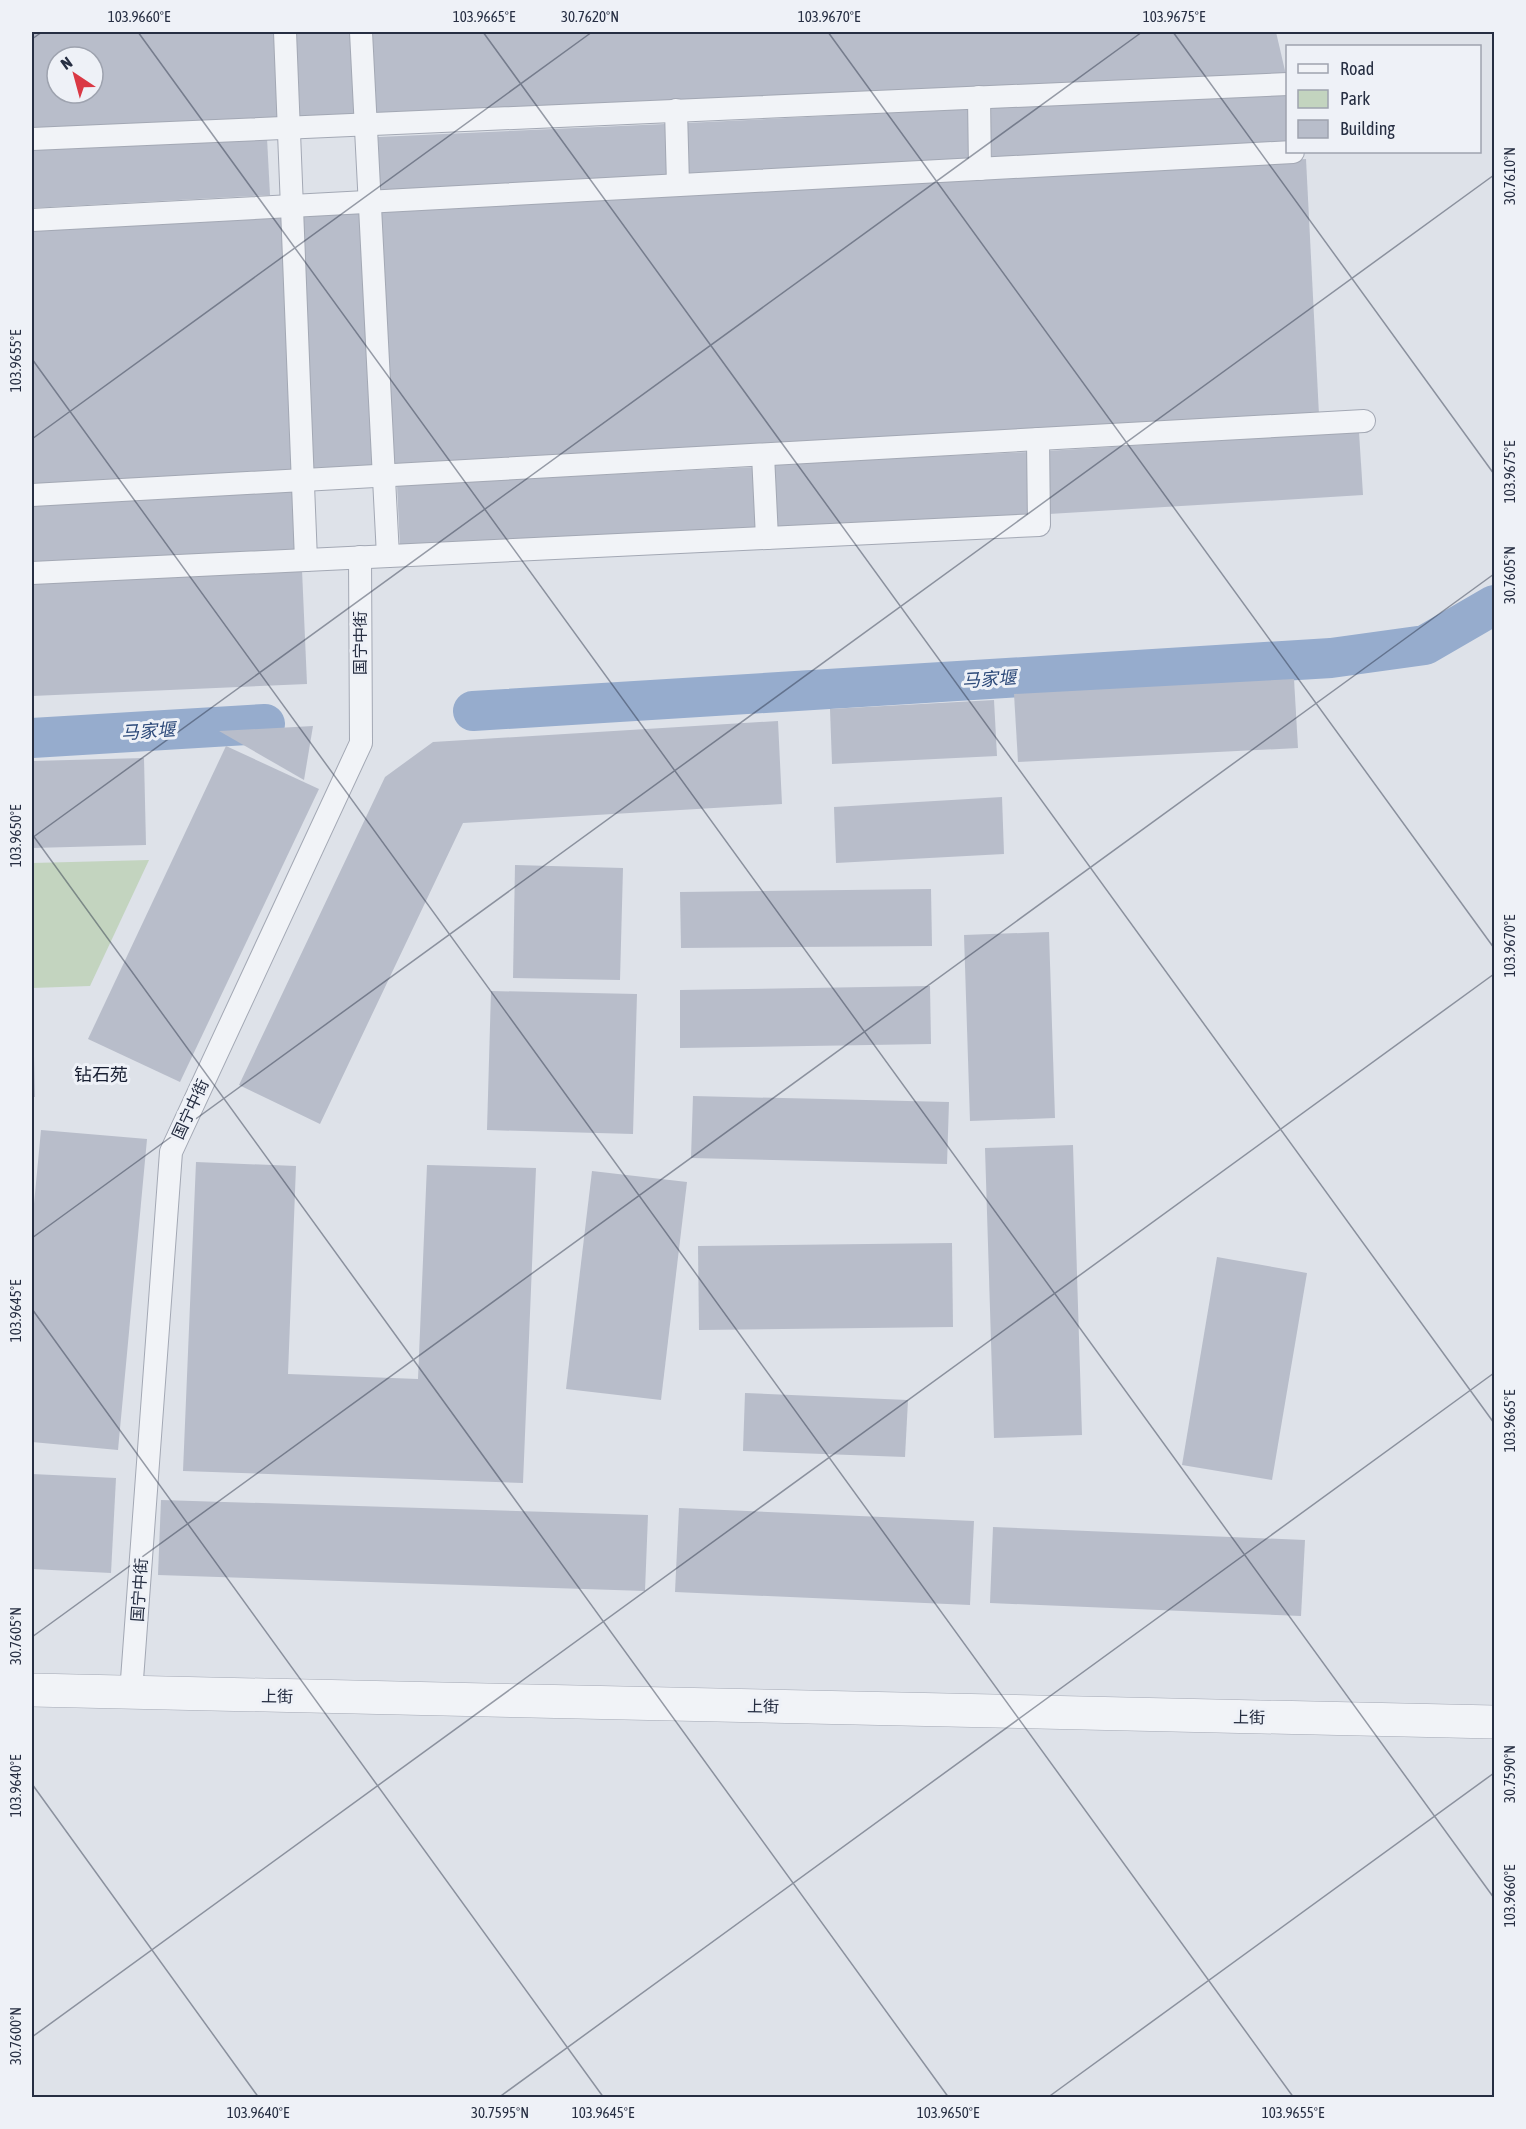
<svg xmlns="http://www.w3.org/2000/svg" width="1526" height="2129" font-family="'Asap Condensed','Noto Sans SC',sans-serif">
<rect width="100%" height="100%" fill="#dee2e9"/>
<!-- green -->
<path fill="#c3d4bf" d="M149 860 90 986 32 988V863Z"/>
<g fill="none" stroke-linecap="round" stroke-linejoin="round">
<!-- canal -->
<g stroke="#96accd" stroke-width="40">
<path d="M473 711 1331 658 1425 645 1494 605"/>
<path d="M32 738 265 724"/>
</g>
</g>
<!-- building -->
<g fill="#b8bdca" fill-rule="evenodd">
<path d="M32 32H275L278 118 32 129ZM57 57H93V93H57Z"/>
<path d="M296 32H351L355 114 300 116Z"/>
<path d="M372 32H1276L1286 75 376 114Z"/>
<path d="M1288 92V143L992 158 989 107Z"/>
<path d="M969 109 971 159 689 173 686 123Z"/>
<path d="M665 124 668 178 380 191 378 137Z"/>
<path d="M267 138 270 195 32 208V150Z"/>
<path d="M1306 159 1319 415 392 467 379 210Z"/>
<path d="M365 213 375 465 312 468 301 216Z"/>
<path d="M284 218 296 473 32 486V231Z"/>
<path d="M1359 432 1363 495 1049 514 1046 451Z"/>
<path d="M1029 452 1032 516 775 528 772 464Z"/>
<path d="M756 467 759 529 400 547 397 485Z"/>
<path d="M295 488 298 552 32 565V501Z"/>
<path d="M302 570 307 684 32 696V583Z"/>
<path d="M1294 679 1298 748 1018 762 1014 694Z"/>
<path d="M994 700 997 756 832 764 830 709Z"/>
<path d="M778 721 782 804 463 823 320 1124 239 1085 385 777 433 742Z"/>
<path d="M313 726 304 780 219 731Z"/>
<path d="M226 746 319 789 180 1082 88 1039Z"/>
<path d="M144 758 146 845 32 848V761Z"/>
<path d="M1002 797 1004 854 836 863 834 807Z"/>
<path d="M515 865 623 868 620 980 513 978Z"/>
<path d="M931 889 932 946 681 948 680 892Z"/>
<path d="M1049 932 1055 1118 970 1121 964 935Z"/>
<path d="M930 986 931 1044 680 1048V990Z"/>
<path d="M491 991 637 994 633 1134 487 1130Z"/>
<path d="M32 1015H33L35 1097H32Z"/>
<path d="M693 1096 949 1102 947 1164 691 1158Z"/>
<path d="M41 1130 147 1139 118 1450 32 1442V1225Z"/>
<path d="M1073 1145 1082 1435 994 1438 985 1148Z"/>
<path d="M196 1162 296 1166 288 1374 418 1379 427 1165 536 1168 523 1483 183 1471Z"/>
<path d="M592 1171 687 1182 661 1400 566 1389Z"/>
<path d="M952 1243 953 1327 699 1330 698 1246Z"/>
<path d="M1217 1257 1307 1273 1272 1480 1182 1465Z"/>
<path d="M745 1393 908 1400 905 1457 743 1451Z"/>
<path d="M32 1474 116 1478 111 1573 32 1569Z"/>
<path d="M161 1500 648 1515 645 1591 158 1575Z"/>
<path d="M679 1508 974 1521 970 1605 675 1592Z"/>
<path d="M993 1527 1305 1540 1301 1616 990 1603Z"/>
</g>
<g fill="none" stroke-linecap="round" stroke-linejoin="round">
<!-- lane casing -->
<g stroke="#a3a8b4" stroke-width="24">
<g id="lane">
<path d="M285 32 306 560"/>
<path d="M361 32 388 556"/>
<path d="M979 97 980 169"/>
<path d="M676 110 678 185"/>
<path d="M32 139 1288 84"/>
<path d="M32 220 1293 152"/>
<path d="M763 455 767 538"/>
<path d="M32 495 1364 421"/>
<path d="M32 573 1039 525 1038 439"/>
<path d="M131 1693 171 1152 361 743 360 557"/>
</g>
</g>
<!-- street casing -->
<g stroke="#a3a8b4" stroke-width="34">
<path id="street" d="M32 1690 1494 1722"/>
</g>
<!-- lane -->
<use href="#lane" stroke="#f1f3f7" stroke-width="22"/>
<!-- street -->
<use href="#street" stroke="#f1f3f7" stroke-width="33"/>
</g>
<!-- ticks -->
<path fill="none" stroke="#262e42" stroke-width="1.5" stroke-opacity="0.45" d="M138 32 1494 1898M483 32 1494 1423M828 32 1494 948M1173 32 1494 474M32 39 42 32M32 359 1294 2098M32 439 592 32M32 834 949 2098M32 838 1142 32M32 1238 1494 175M32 1309 604 2098M32 1637 1494 574M32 1784 259 2098M32 2037 1494 974M498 2098 1494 1373M1047 2098 1494 1773"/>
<g text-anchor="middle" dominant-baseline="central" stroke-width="6" stroke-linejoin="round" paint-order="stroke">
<!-- street labels -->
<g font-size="16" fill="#262e42" stroke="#eef1f7">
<text transform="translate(360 643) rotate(-90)">国宁中街</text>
<text transform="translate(190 1109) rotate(-65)">国宁中街</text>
<text transform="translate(139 1590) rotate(-86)">国宁中街</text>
<text transform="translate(277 1696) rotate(1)">上街</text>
<text transform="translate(763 1706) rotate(1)">上街</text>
<text transform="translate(1249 1717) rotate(1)">上街</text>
</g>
<!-- water labels -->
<g font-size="18" font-style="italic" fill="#2c4979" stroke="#eef1f7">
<text transform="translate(989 679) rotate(-4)">马家堰</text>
<text transform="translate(148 731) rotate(-4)">马家堰</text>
</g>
<!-- neighbourhood labels -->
<g font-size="18" fill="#181f32" stroke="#eef1f7">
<text x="101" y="1074">钻石苑</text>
</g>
</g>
<!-- border -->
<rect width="1526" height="2129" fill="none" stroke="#eef1f7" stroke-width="66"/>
<!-- legend -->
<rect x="1286" y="45" width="195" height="108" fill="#eef1f7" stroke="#9ea3af" stroke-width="1.5"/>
<rect x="1298" y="64" width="30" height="9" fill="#f1f3f7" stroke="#9ea3af" stroke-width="1.5"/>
<text x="1340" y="75" font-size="18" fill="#262e42">Road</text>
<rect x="1298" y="90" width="30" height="18" fill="#c3d4bf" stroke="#9ea3af" stroke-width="1.5"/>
<text x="1340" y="105" font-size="18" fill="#262e42">Park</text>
<rect x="1298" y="120" width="30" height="18" fill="#b8bdca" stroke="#9ea3af" stroke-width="1.5"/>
<text x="1340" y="135" font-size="18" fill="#262e42">Building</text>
<!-- north arrow -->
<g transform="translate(75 75) rotate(324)"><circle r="28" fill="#eef1f7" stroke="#9ea3af" stroke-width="1.5"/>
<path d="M0-4.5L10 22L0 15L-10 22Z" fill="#da3844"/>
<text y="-9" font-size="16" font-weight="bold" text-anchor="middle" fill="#262e42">N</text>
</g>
<rect x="33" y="33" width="1460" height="2063" fill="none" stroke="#262e42" stroke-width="2"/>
<g font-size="15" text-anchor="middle" fill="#262e42">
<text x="139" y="22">103.9660°E</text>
<text x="484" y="22">103.9665°E</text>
<text x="590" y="22">30.7620°N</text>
<text x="829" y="22">103.9670°E</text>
<text x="1174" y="22">103.9675°E</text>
<text transform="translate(1510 176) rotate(-90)" y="5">30.7610°N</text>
<text transform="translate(16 361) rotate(-90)" y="5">103.9655°E</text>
<text transform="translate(1510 472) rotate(-90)" y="5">103.9675°E</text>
<text transform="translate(1510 575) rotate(-90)" y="5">30.7605°N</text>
<text transform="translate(16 836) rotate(-90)" y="5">103.9650°E</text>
<text transform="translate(1510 946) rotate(-90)" y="5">103.9670°E</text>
<text transform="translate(16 1311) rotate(-90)" y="5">103.9645°E</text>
<text transform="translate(1510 1421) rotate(-90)" y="5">103.9665°E</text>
<text transform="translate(16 1636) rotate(-90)" y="5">30.7605°N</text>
<text transform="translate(1510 1774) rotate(-90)" y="5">30.7590°N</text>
<text transform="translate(16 1786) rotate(-90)" y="5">103.9640°E</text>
<text transform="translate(1510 1896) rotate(-90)" y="5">103.9660°E</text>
<text transform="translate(16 2036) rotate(-90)" y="5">30.7600°N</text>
<text x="258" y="2118">103.9640°E</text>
<text x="500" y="2118">30.7595°N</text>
<text x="603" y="2118">103.9645°E</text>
<text x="948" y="2118">103.9650°E</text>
<text x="1293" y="2118">103.9655°E</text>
</g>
</svg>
